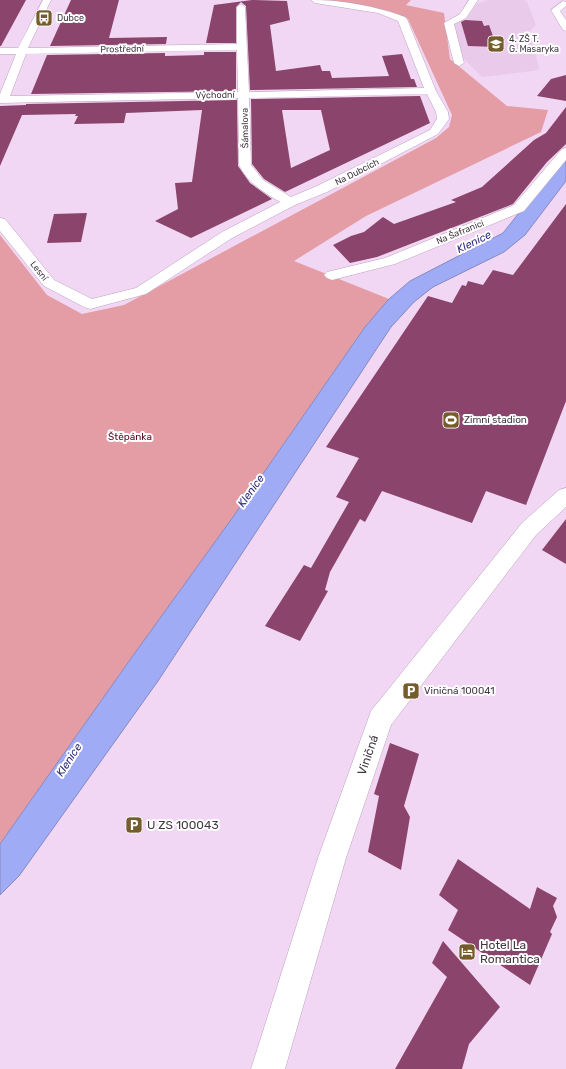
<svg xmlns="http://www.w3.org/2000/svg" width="566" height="1069" font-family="Rubik,sans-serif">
<rect width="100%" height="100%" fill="#f1d7f3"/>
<!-- built -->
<path fill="#e9caeb" d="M488 0H524L527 2 536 25 530 31 539 69 534 71 482 77 462 57 453 22 465 20 477 4Z"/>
<!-- green -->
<path fill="#e49da5" d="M327 0H411L406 5 444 13 450 59 507 106 548 110 541 132 366 216 294 261 389 299 365 327 233 517 132 657 0 844V235L47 295 82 314 124 305 436 138 449 127 452 115 408 19 389 11Z"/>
<!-- water -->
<path fill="#a0abf5" stroke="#8489c0" d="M566 160V181L525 235 504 252 433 287 414 302 391 327 158 681 19 876 0 895V844L132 657 233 517 365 327 389 299 410 281 503 233 538 189Z"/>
<!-- building -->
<g fill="#8b446b" fill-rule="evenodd">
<path d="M0 0H26L1 46H0Z"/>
<path d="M71 0H119L109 38 167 37 166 44 50 46Z"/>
<path d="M252 0 287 1 290 20 270 25 276 71 320 65 322 71H330L332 78 389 76 382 56 402 54 411 79H414L417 87 250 90 246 6 241 2 236 7V43H206L214 5Z"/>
<path d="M465 20 482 21 484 26 489 25 497 47 468 46 461 22Z"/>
<path d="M204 52H236V91L31 94 47 55 165 53V56L204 55Z"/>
<path d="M566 75V101L537 96 551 79Z"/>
<path d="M420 96 430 123 285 192 264 179 252 164 251 99ZM282 110H321L330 150 291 168Z"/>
<path d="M237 100 238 166 250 183 272 199 191 238 155 221 178 209 175 183 192 182 202 110 126 113 124 123 74 124 78 116H75L76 114 22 115 0 166V106L26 105V104Z"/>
<path d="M566 107V144L547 162 513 204 377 257 350 263 333 245 351 236 364 232 383 217 394 224 456 202 451 200 482 187 534 140 546 133Z"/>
<path d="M566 204V401L526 505 486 491 472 523 382 491 365 522 360 519 330 572 325 590 328 591 300 641 265 626 304 565 311 568 349 502 336 497 359 458 326 447 428 296 452 303 462 285 466 286 468 281 483 285 493 270 513 275Z"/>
<path d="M87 213 81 242 47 243 54 214Z"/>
<path d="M566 519V564L542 550Z"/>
<path d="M390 743 419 754 404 806 410 817 401 870 368 852 379 796 374 794Z"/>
<path d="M458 859 530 909 537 887 557 898 553 906 557 917 550 932 552 934 530 985 448 930 458 910 439 895Z"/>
<path d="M443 941 500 1007 469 1044 462 1069H395L447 977 432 963Z"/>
</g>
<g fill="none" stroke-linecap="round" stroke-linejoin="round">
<!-- street casing -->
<g stroke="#bba2bd" stroke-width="1">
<g id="street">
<path d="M43 0H51L28 48 237 44V7L241 4 245 7 249 92 424 88 398 21 378 13 315 3 311 0C343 0 375 6 405 17L407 19 436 91 448 112 449 119 438 134 327 192 295 205 232 238 146 294 90 309 84 307 44 286 0 231V218L5 219 54 280 92 299 136 288 222 232 280 202C263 192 248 183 239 165L238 98 0 103V94L16 54H0V48H18ZM237 50 238 92 10 96 26 54ZM427 94 436 112 437 119 430 130 317 186 291 197 263 180 251 165 249 98Z"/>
<path d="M469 0H478L466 18 454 24 464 63 459 66 454 63 444 23 460 14Z"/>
<path d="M563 1 566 2V6L560 11 566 20V31L563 30 551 10Z"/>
<path d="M566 148V160L524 211 395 264 332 280 327 278 324 275 327 272 385 258 514 205 562 149Z"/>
<path d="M566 488V507L536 535 391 725 346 858 285 1069H251L318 858 371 711 522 523 559 490Z"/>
</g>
</g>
<!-- street -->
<use href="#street" fill="#fff" fill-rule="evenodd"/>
</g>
<!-- icons -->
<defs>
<g id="bus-square" transform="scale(0.9)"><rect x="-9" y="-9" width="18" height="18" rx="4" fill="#745c2c" stroke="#fff"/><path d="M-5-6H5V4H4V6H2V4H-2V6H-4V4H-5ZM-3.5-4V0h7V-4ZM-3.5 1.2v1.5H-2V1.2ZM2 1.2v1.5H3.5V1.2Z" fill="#fff"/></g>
<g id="school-square" transform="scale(0.9)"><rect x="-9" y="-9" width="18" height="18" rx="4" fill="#745c2c" stroke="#fff"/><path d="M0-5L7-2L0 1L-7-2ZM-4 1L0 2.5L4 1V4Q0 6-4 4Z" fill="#fff"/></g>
<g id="stadium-square" transform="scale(0.9)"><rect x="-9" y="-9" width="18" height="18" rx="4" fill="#745c2c" stroke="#fff"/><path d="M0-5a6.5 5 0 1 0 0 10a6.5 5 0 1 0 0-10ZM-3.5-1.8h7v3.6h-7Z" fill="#fff"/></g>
<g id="parking-square" transform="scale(0.9)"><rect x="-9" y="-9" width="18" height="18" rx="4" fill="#745c2c" stroke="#fff"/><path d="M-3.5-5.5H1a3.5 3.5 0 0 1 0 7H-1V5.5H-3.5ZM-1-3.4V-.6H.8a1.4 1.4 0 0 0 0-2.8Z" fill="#fff"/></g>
<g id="hotel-square" transform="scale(0.9)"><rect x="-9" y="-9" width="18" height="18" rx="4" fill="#745c2c" stroke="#fff"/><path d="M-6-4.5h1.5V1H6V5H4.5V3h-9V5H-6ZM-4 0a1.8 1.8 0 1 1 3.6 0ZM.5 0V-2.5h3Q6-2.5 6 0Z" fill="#fff"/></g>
</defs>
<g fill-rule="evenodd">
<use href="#bus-square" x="44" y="18"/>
<use href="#school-square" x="496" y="44"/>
<use href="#stadium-square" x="451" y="420"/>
<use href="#parking-square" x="411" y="691"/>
<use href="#parking-square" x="134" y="825"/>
<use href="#hotel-square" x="467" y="952"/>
</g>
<g text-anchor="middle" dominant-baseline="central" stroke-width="4" stroke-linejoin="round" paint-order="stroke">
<!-- far-poi labels -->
<g font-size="9" fill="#433943" stroke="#fff" text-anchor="start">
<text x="57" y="18">Dubce</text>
<text x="509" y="39">4. ZŠ T.<tspan x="509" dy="10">G. Masaryka</tspan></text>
</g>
<!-- far-street labels -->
<g font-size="9" fill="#433943" stroke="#fff">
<text transform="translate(122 49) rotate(-1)">Prostřední</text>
<text transform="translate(215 95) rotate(-1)">Východní</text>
<text transform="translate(245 128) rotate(-91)">Šámalova</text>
<text transform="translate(357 172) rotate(-27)">Na Dubcích</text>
<text transform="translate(460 232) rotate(-22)">Na Šafranici</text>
<text transform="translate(39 271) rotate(51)">Lesní</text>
</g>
<!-- poi labels -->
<g font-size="10" fill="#433943" stroke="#fff" text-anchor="start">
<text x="464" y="420">Zimní stadion</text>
<text x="424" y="691">Viničná 100041</text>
</g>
<!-- park labels -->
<g font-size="10" fill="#580a20" stroke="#fff">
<text x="130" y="437">Štěpánka</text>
</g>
<!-- water labels -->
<g font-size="11" font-style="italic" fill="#2d2c80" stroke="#fff">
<text transform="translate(474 242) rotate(-26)">Klenice</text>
<text transform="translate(251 491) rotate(-55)">Klenice</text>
<text transform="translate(69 760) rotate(-57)">Klenice</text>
</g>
<!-- near-street labels -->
<g font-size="12" fill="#433943" stroke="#fff">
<text transform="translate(368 755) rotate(-71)">Viničná</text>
</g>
<!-- near-poi labels -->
<g font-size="12" fill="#433943" stroke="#fff" text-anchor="start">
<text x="147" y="825">U ZS 100043</text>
<text x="480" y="945">Hotel La<tspan x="480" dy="14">Romantica</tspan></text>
</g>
</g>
</svg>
